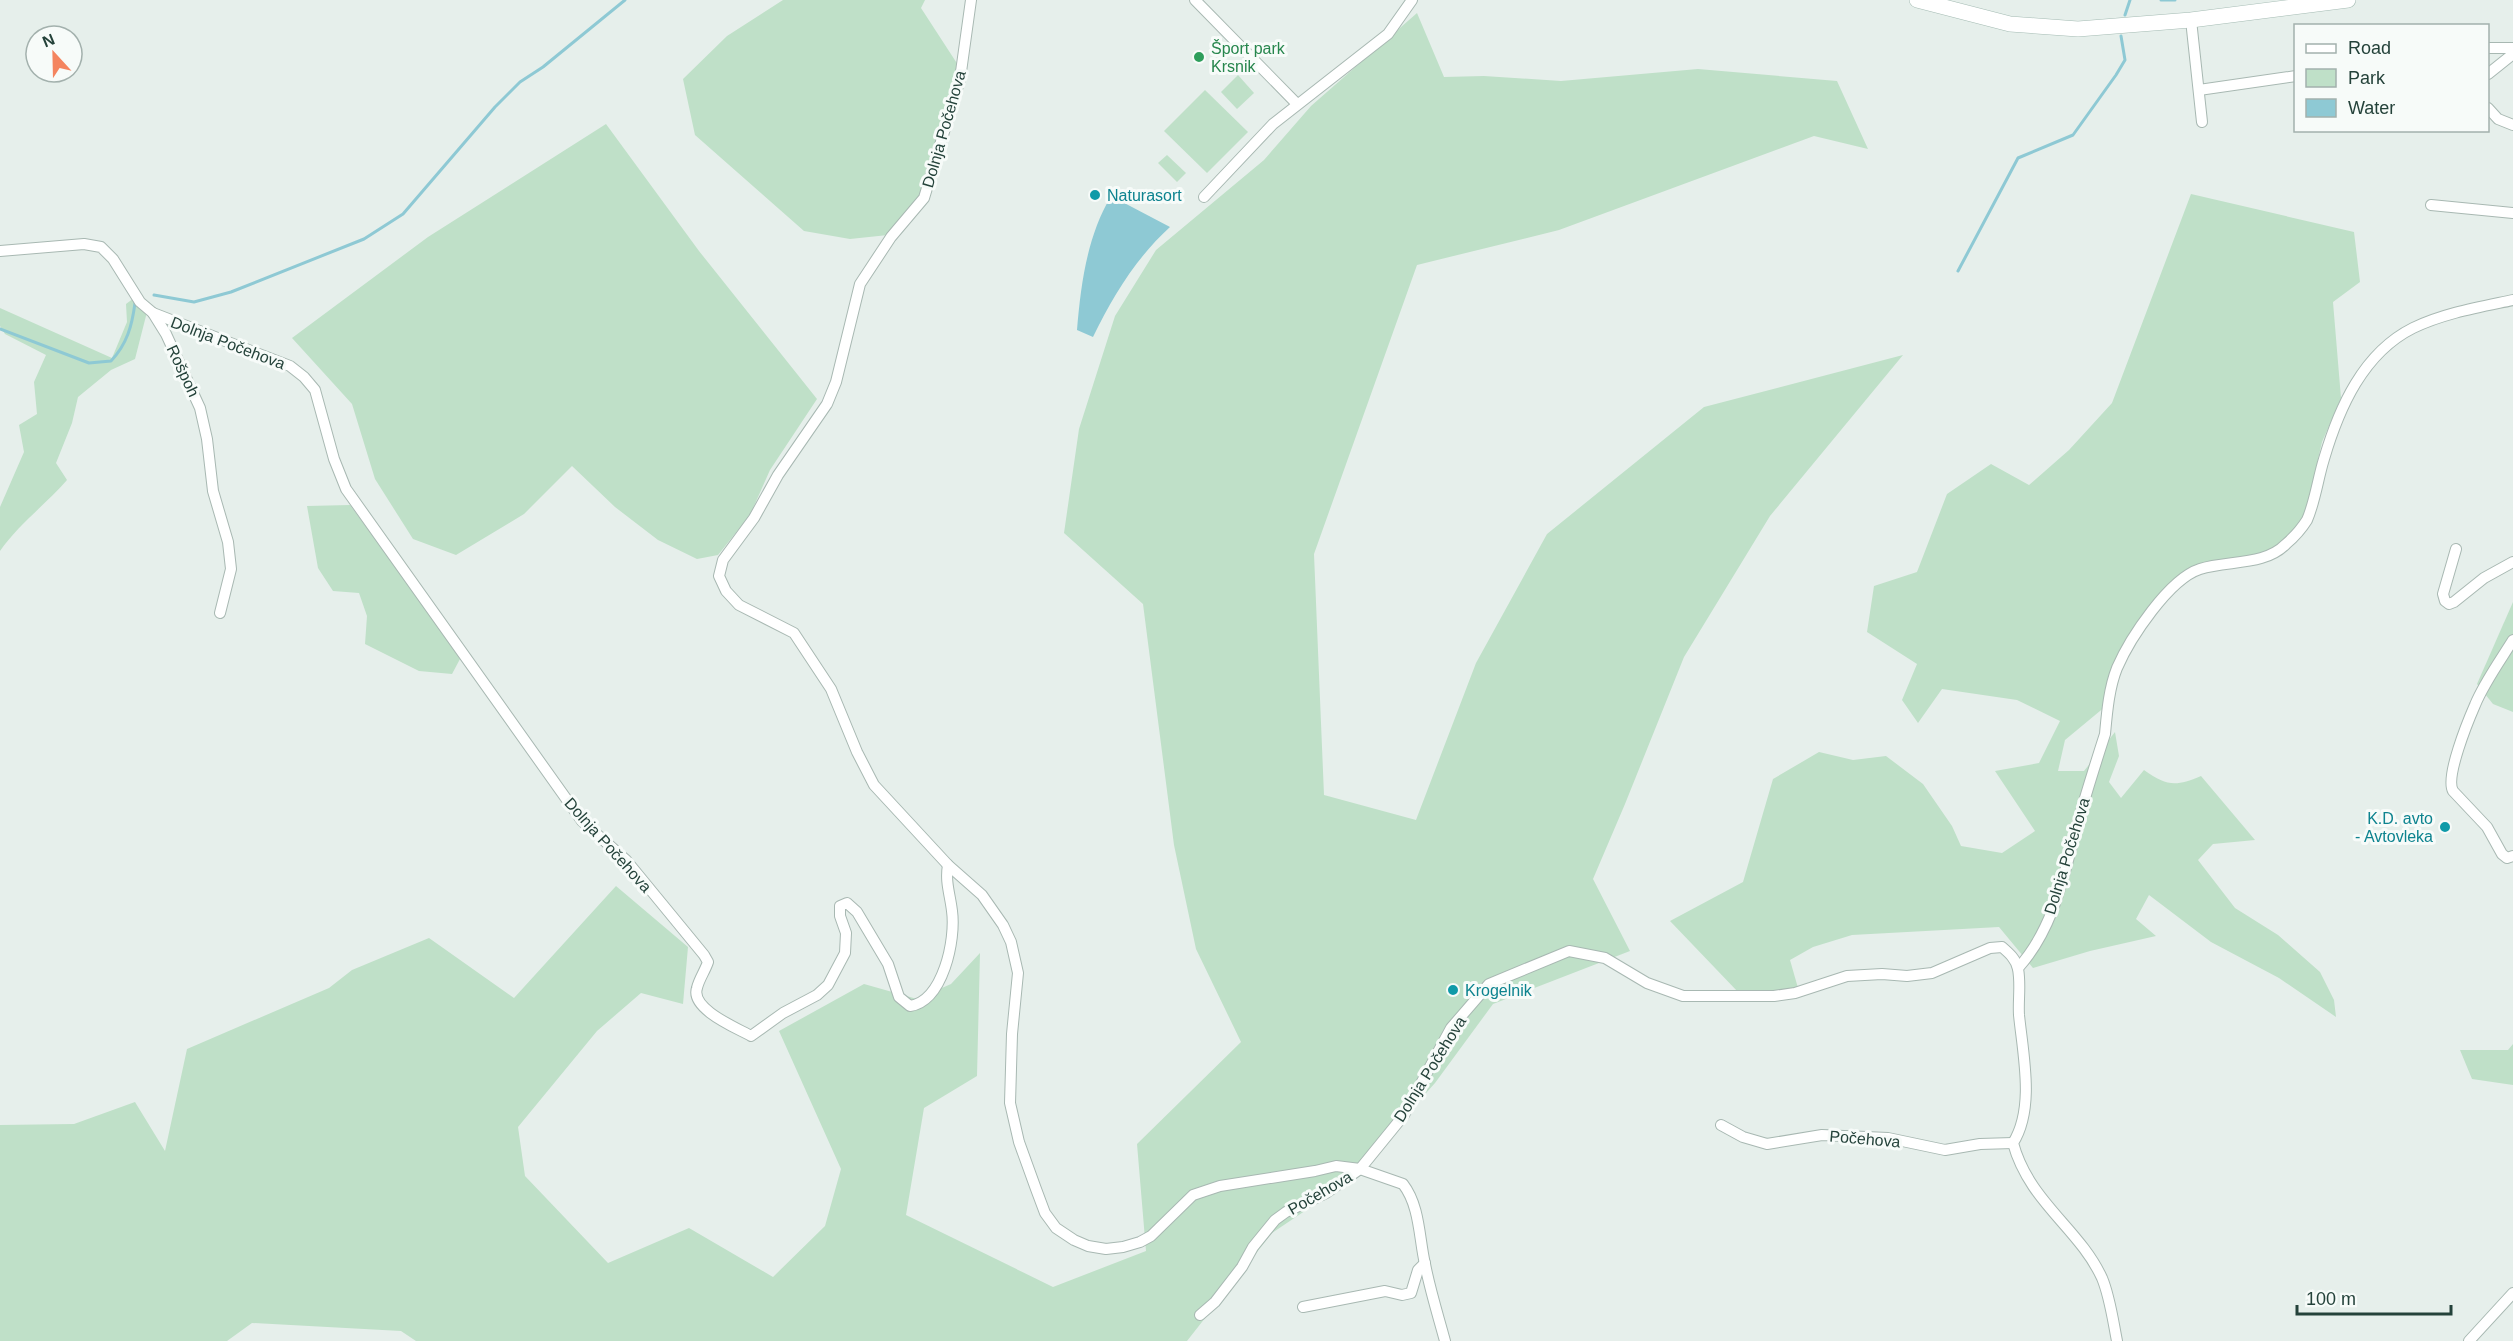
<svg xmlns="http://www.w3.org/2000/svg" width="2513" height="1341" font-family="Helvetica,sans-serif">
<rect width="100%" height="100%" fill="#e6efeb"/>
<!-- green -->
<g fill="#bfe0c8">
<path d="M783 0H925L921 8 960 68 921 196 888 235 850 239 804 231 695 135 683 79 727 36Z"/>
<path d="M1417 13 1444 77 1484 76 1561 81 1698 69 1837 81 1868 149 1814 136 1559 230 1417 265 1314 554 1324 795 1416 820 1476 663 1547 534 1704 407 1903 355 1770 516 1684 657 1625 804 1593 879 1630 951 1493 1004 1435 1083 1345 1184 1272 1233 1187 1341H416L401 1331 252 1323 227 1341H0V1125L74 1124 135 1102 165 1151 187 1049 329 988 352 970 429 938 514 998 616 886 688 947 683 1004 641 993 597 1031 518 1127 525 1176 608 1263 689 1228 773 1277 825 1226 841 1169 779 1031 864 984 917 999 951 984 980 953 977 1076 924 1108 906 1215 1053 1287 1146 1251 1137 1144 1241 1042 1196 949 1174 845 1143 604 1064 533 1079 429 1115 316 1156 250 1264 160 1311 106Z"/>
<path d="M1238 75 1254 93 1237 109 1221 92Z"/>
<path d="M1205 90 1248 132 1207 173 1164 131Z"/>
<path d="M606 124 699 251 817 399 770 470 750 515 718 555 697 559 658 540 615 507 572 466 524 514 456 555 413 539 375 479 352 404 292 338 428 237Z"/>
<path d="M1167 155 1186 173 1177 182 1158 163Z"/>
<path d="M2191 194 2354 232 2360 282 2333 302 2341 398 2322 442 2304 520 2282 545 2266 555 2198 567 2137 631 2106 706 2065 740 2058 771H2084L2115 732 2119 756 2109 782 2121 798 2144 770C2167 786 2175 787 2201 776L2255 840 2213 844 2198 860 2235 908 2278 935 2320 972 2334 1000 2336 1017 2279 978 2211 942 2149 895 2136 919 2156 936 2090 951 2033 968 1999 927 1852 935 1813 947 1790 960 1798 988 1768 993 1738 992 1670 921 1743 882 1773 779 1819 752 1853 760 1886 756 1923 784 1952 826 1961 846 2002 853 2035 831 1995 771 2039 763 2060 721 2017 700 1942 689 1918 723 1902 700 1917 664 1867 632 1874 586 1917 572 1947 494 1991 464 2029 485 2069 450 2112 403Z"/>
<path d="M134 298 147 312 135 359 111 370 78 397 72 423 56 463 67 480C46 504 18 525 0 551V507L24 452 19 425 37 414 34 382 46 355 5 334 0 326V308L112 358 127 322 126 304Z"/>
<path d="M350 505 417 596 460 659 452 674 419 671 365 644 367 616 359 593 333 591 318 568 307 506Z"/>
<path d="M2513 602V712L2493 704 2477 684Z"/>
<path d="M2513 1044V1085L2472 1079 2460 1050H2508Z"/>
</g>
<!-- water -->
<path fill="#8ec9d4" d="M1111 196 1170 227C1136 258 1113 296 1093 337L1077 330C1081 283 1087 237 1111 196Z"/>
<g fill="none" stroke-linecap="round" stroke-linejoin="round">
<!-- stream -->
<g stroke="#8ec9d4" stroke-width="3">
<path d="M2161 0H2175"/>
<path d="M2125 15 2130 0"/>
<path d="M1958 271 2018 158 2073 135 2116 75 2125 60 2121 36"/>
<path d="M154 295 194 302 231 292 364 239 403 214 495 107 520 82 543 67 625 0"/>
<path d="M0 329 89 363 111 361C127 344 132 326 135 303"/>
</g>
<!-- street casing -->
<g stroke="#a8b8b2" stroke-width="12">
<g id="street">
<path d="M971 0 960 79 924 198 891 237 860 284 836 382 827 404 778 475 754 518 723 560 719 576 726 591 739 605 794 633 831 689 857 752 874 785 948 865 982 895 1003 925 1011 942 1018 973 1012 1034 1010 1103 1019 1142 1036 1189 1045 1213 1056 1228 1074 1240 1088 1246 1106 1249 1123 1247 1140 1242 1151 1236 1193 1195 1220 1186 1315 1171 1336 1166 1360 1169 1403 1184C1420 1206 1419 1238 1425 1264 1430 1290 1438 1315 1445 1341"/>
<path d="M1195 0 1297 104"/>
<path d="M2191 20 2202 122"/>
<path d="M2488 48H2513"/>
<path d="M2488 74 2513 54"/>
<path d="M2199 90 2296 76"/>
<path d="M2488 108 2498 119 2513 125"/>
<path d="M1204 197 1273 124 1388 34 1412 0"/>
<path d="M2431 205 2513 213"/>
<path d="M0 251 84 244 101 247 113 259 140 302 153 313 166 334 200 408 207 439 213 491 228 542 231 569 220 613"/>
<path d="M153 313 290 366 304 377 315 390 334 459 346 489 582 821 626 860 704 955 708 962C705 971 699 979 697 988 690 1009 737 1028 751 1036L783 1013 817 995 828 985 845 953 846 933 840 916V906L847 903 857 912 888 964 899 997 910 1006C943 1001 956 940 952 911 950 894 945 882 948 865"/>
<path d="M2456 549 2443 594 2445 601 2449 604 2454 602 2484 578 2513 562"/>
<path d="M2513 640C2500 661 2484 683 2475 705 2468 721 2445 777 2453 791L2487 827 2502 854 2507 858 2513 856"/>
<path d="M2018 968C2055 928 2065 869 2079 819 2087 790 2096 762 2105 734 2107 712 2109 688 2117 668 2130 638 2169 579 2200 569 2228 560 2265 566 2286 544 2293 538 2302 528 2307 520 2315 502 2318 478 2324 459 2339 408 2363 353 2413 328 2444 313 2480 307 2513 300"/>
<path d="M1721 1125 1743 1137 1767 1144 1822 1135 1888 1138 1945 1150 1980 1144 2013 1143"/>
<path d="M1303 1307 1385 1291 1402 1295 1411 1293 1418 1270 1425 1263"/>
<path d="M1200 1315 1215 1302 1242 1267 1253 1247 1275 1220 1286 1212 1326 1193 1360 1169 1404 1115 1451 1028 1489 984 1569 951 1605 958 1647 983 1683 996H1774L1795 993 1847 976 1882 974 1907 976 1932 973 1990 948 2002 947C2009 953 2016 959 2018 969 2021 984 2018 1000 2019 1015 2023 1055 2035 1108 2013 1143 2029 1202 2079 1228 2102 1278 2110 1297 2113 1321 2117 1341"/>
<path d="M2469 1341 2513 1293"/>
</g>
</g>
<!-- secondary casing -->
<g stroke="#a4bbb3" stroke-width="16">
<path id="secondary" d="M1917 0 2010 24 2078 29 2191 20 2348 0"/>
</g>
<!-- street -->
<use href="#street" stroke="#fff" stroke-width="10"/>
<!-- secondary -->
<use href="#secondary" stroke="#fff" stroke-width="15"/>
</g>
<!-- markers -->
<circle fill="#2e9e5b" stroke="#f7fbf9" stroke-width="2" cx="1199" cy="57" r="6"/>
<g fill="#0f9aa8" stroke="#f7fbf9" stroke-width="2">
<circle cx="1095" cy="195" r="6"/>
<circle cx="2445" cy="827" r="6"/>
<circle cx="1453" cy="990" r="6"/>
</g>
<g text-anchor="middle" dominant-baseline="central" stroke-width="6" stroke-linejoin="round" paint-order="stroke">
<!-- leisure labels -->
<g font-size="16" fill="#27864d" stroke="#f7fbf9" text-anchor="start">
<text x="1211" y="48">Šport park<tspan x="1211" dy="18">Krsnik</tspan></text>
</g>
<!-- street labels -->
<g font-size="16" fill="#24423a" stroke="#f7fbf9">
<text transform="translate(944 129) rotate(-74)">Dolnja Počehova</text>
<text transform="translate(228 343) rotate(21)">Dolnja Počehova</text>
<text transform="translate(183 371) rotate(65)">Rošpoh</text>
<text transform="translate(608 845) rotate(48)">Dolnja Počehova</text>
<text transform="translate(2067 856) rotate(-73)">Dolnja Počehova</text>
<text transform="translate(1430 1069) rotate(-58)">Dolnja Počehova</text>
<text transform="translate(1865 1139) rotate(5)">Počehova</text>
<text transform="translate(1320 1193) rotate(-30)">Počehova</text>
</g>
<!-- culture labels -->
<g font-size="16" fill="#0d838f" stroke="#f7fbf9" text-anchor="start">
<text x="1107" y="195">Naturasort</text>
<text x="2433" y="818" text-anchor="end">K.D. avto<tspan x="2433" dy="18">- Avtovleka</tspan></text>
<text x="1465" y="990">Krogelnik</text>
</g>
</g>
<!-- legend -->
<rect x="2294" y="24" width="195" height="108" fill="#f7fbf9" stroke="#a3b1ad" stroke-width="1.5"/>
<rect x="2306" y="44" width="30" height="9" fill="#ffffff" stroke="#a3b1ad" stroke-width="1.5"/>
<text x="2348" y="54" font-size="18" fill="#24423a">Road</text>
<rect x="2306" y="69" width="30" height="18" fill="#bfe0c8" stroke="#a3b1ad" stroke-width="1.5"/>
<text x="2348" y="84" font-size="18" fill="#24423a">Park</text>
<rect x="2306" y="99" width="30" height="18" fill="#8ec9d4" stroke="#a3b1ad" stroke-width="1.5"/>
<text x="2348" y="114" font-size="18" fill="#24423a">Water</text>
<!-- north arrow -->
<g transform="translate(54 54) rotate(338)"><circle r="28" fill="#f7fbf9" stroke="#a3b1ad" stroke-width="1.5"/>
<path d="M0-4.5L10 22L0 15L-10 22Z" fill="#f4845f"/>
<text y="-9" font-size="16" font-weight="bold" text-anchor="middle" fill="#24423a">N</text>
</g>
<!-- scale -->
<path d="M2297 1305v9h154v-9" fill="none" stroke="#24423a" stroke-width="3"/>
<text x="2306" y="1305" font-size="18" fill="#24423a" stroke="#f7fbf9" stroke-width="4.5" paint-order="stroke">100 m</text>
</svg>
